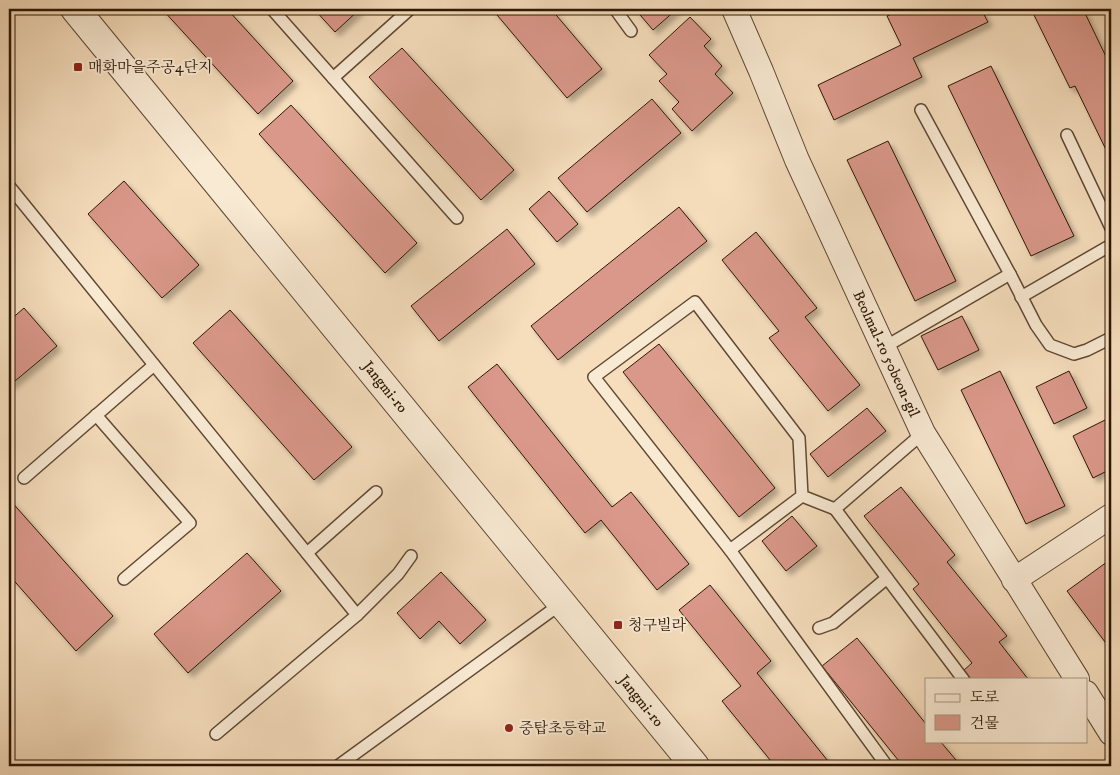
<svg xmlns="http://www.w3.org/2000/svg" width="1120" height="775" font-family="'IM FELL DW Pica','Noto Serif KR',serif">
<defs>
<filter id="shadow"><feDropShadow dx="4.5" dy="4.5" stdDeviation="2.5" flood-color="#0004"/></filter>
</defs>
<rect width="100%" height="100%" fill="#f6debd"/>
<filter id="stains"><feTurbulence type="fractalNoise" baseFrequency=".004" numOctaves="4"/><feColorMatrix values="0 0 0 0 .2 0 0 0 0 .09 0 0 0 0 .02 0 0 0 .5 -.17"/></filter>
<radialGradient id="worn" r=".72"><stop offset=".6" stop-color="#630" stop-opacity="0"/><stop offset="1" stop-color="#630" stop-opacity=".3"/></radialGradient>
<!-- building -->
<g fill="#da988a" stroke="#2d1705" filter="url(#shadow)">
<path d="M162 9H227L293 81 258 114Z"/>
<path d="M314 9H360L335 32Z"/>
<path d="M492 9H551L602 69 567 98Z"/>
<path d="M635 9H677L653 30Z"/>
<path d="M902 9H981L988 22 913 58 922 77 834 120 818 85 901 45 887 16Z"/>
<path d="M1036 9H1083L1111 67V160L1075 86 1070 88 1032 11Z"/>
<path d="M690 17 711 39 704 46 722 66 715 74 733 93 692 131 672 109 679 102 659 81 667 74 649 55Z"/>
<path d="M402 48 514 170 481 200 369 77Z"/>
<path d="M991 66 1074 236 1031 256 948 86Z"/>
<path d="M652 99 681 133 587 212 558 178Z"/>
<path d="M291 105 417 243 385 273 259 134Z"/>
<path d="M888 141 956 281 915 301 847 160Z"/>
<path d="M124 181 199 265 162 298 88 214Z"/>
<path d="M549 191 578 224 557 242 529 209Z"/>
<path d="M679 207 707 241 558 360 531 326Z"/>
<path d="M507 229 535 264 439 341 411 306Z"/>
<path d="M756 232 817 308 805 317 860 385 828 411 769 338 779 331 722 260Z"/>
<path d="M24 308 57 346 9 386V321Z"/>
<path d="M230 310 352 447 314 480 193 343Z"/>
<path d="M962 316 979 350 938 370 921 336Z"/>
<path d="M659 344 775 488 739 517 623 372Z"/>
<path d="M497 364 612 507 631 492 689 564 657 590 601 520 585 533 468 387Z"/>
<path d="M1000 371 1065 506 1026 524 961 390Z"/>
<path d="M1069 371 1087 408 1054 424 1036 387Z"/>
<path d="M867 408 886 431 828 477 810 454Z"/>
<path d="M1111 417V469L1093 478 1073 436Z"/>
<path d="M901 487 955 555 947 562 1007 636 999 642 1028 679H971L964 670 972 663 913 589 919 584 864 516Z"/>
<path d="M9 499 113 616 76 651 9 575Z"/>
<path d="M792 516 817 546 786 571 762 541Z"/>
<path d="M247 553 281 591 188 673 154 634Z"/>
<path d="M1111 559V650L1067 591Z"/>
<path d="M441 572 486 620 460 644 439 621 420 639 397 613Z"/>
<path d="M710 585 771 661 757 673 832 766H775L722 701 741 686 679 610Z"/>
<path d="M857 638 926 724V741H940L961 766H903L822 666Z"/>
</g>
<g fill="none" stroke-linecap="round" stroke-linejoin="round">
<!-- service casing -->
<g stroke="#5f4933" stroke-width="14">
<g id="service">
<path d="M272 9 457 218"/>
<path d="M615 9 631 31"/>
<path d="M333 78 410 9"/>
<path d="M1067 135 1111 228"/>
<path d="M9 186 357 615 216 734"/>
<path d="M1010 274 1036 325 1050 345 1074 354 1087 350 1111 338"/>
<path d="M1021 297 1111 245"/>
<path d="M883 348 1010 274 921 110"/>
<path d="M96 415 190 523 124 579"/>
<path d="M923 433 835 509 963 679"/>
<path d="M24 478 154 365"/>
<path d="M802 496 799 438 695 302 594 377 730 550 802 496 835 509"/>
<path d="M730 550 887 766"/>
<path d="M307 553 376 492"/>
<path d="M357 615 398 574 411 556"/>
<path d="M819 628 833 623 887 578"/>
<path d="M338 766 562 603"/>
</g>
</g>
<!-- minor casing -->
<g stroke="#5f4933" stroke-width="26">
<g id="minor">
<path d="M734 9 761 71 797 160 923 433 1077 679"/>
<path d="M1014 580 1111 516"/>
<path d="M1086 693 1111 733"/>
</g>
</g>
<!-- tertiary casing -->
<g stroke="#5f4933" stroke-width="30">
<path id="tertiary" d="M75 9 695 766"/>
</g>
<!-- service -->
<use href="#service" stroke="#f9ead4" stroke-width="11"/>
<!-- minor -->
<use href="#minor" stroke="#f9ead4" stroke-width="24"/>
<!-- tertiary -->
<use href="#tertiary" stroke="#f9ead4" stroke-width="28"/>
</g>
<!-- markers -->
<g fill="#8f2418" stroke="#f9ead4" stroke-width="2">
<rect x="73" y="62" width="10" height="10" rx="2.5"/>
<rect x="613" y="620" width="10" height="10" rx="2.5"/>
<circle cx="509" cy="728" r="5"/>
</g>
<g text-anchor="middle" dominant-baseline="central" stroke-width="4" stroke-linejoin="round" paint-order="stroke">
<!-- poi labels -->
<g font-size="15" fill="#2d1705" stroke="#f9ead4" text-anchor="start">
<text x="88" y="67">매화마을주공4단지</text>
<text x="628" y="625">청구빌라</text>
<text x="519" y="728">중탑초등학교</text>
</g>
<!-- street labels -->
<g font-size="15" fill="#2d1705" stroke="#f9ead4">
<text transform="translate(886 354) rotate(65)">Beolmal-ro 50beon-gil</text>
<text transform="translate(385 387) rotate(51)">Jangmi-ro</text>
<text transform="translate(641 701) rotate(51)">Jangmi-ro</text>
</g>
</g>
<!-- margin -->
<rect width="1120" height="775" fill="none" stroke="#f6debd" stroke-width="30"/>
<rect x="10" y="10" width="1100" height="755" fill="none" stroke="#2d1705" stroke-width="2.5"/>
<rect x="15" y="15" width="1090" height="745" fill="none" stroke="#2d1705"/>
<!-- legend -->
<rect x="925" y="678" width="162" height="65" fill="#f9ead4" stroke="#a79681"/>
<rect x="935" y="694" width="25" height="8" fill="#f9ead4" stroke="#a79681"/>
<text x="970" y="702" font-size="15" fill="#2d1705">도로</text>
<rect x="935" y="715" width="25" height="15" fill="#da988a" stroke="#a79681"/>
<text x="970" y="728" font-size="15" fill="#2d1705">건물</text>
<rect width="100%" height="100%" filter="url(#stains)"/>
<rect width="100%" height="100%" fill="url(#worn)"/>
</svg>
